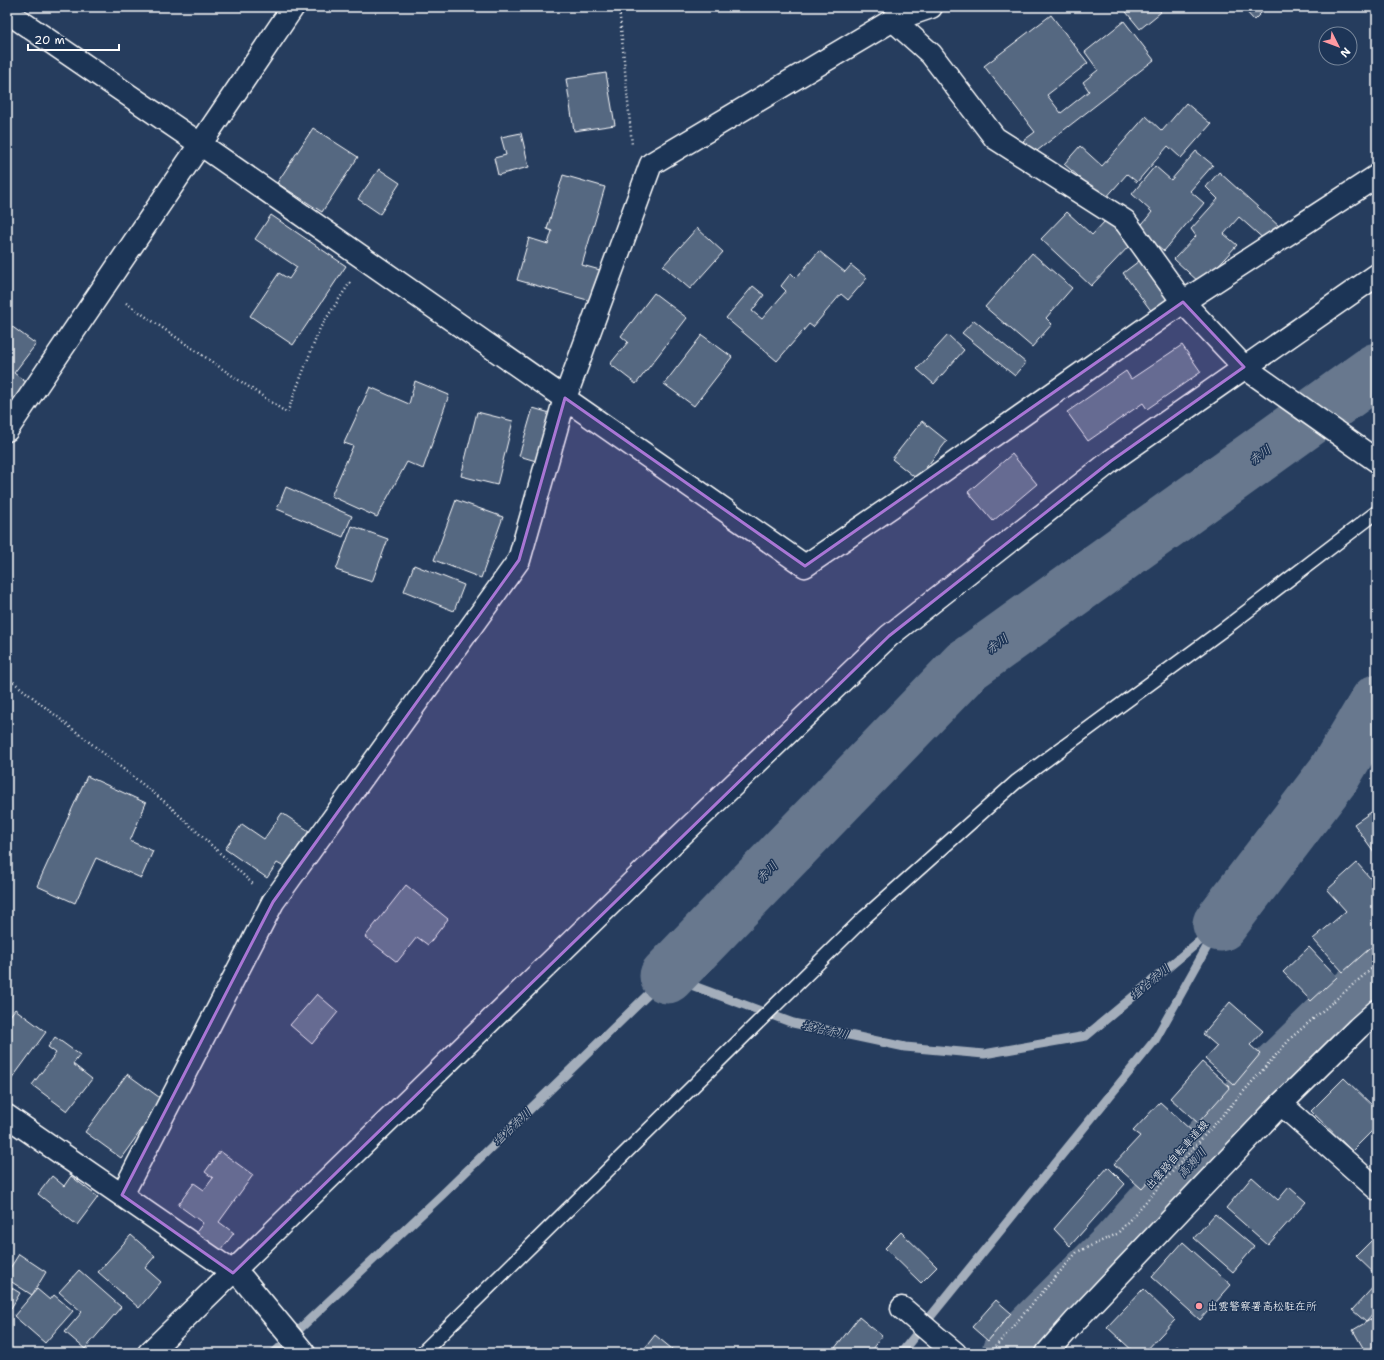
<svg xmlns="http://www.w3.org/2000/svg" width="1384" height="1360" font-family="'Shantell Sans','Klee One',sans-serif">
<rect width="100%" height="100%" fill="#263d5e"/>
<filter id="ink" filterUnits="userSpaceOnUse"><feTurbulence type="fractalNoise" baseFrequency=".025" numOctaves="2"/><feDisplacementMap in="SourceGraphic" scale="8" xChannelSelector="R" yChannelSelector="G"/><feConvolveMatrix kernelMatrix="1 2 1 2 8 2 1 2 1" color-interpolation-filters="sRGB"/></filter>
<g filter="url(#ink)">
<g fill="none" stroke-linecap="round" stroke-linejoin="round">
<!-- stream -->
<g stroke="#a4aebb" stroke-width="9">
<path d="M274 1353 444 1193 667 976 793 1023 905 1047 984 1054 1086 1036 1220 924"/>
<path d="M901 1353 1155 1040 1217 929"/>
</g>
<!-- river -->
<g stroke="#67788e" stroke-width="55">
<path d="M1220 924 1334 774 1377 702"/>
<path d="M667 976 966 666 1377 370"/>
<path d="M1009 1353 1117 1246 1261 1085 1348 1000 1377 975"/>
</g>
</g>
<!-- building -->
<g fill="#556781" stroke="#fff">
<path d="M1122 7H1156L1161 12 1140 29Z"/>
<path d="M1242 7H1267L1254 20Z"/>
<path d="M1051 15 1088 63 1047 95 1061 113 1089 91 1083 82 1098 70 1085 52 1124 21 1154 60 1033 154 1023 141 1035 132 984 66Z"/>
<path d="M606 73 615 125 574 131 566 79Z"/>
<path d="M1186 103 1211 124 1181 158 1168 146 1137 182 1127 174 1105 199 1064 164 1080 146 1102 166 1146 116 1162 131Z"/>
<path d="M313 128 358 157 322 212 277 183Z"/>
<path d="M521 133 529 167 498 175 494 158 506 155 501 137Z"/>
<path d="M1196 151 1213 165 1190 191 1204 203 1164 251 1138 229 1152 212 1132 194 1155 166 1171 180Z"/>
<path d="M379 169 400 183 380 214 358 199Z"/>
<path d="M1219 172 1280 227 1267 242 1239 217 1224 234 1237 245 1201 284 1174 259 1196 236 1191 229 1218 199 1206 187Z"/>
<path d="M563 175 605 187 582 265 600 270 591 301 517 280 529 238 548 244 552 231 547 229Z"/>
<path d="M1067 212 1092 235 1106 220 1131 244 1091 286 1041 239Z"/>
<path d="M271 215 346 266 293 345 250 316 279 273 289 279 297 267 255 239Z"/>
<path d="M697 228 723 252 690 289 663 266Z"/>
<path d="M819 251 845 272 851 265 867 278 848 300 841 294 813 327 809 324 777 361 726 318 753 286 764 295 752 311 762 319 786 291 781 286 791 273 796 278Z"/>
<path d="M1032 253 1072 288 1046 318 1052 324 1032 347 985 307Z"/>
<path d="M1143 258 1175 300 1155 316 1123 273Z"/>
<path d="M654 293 687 318 636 384 610 364 628 342 621 336Z"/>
<path d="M974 320 1026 363 1015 376 962 333Z"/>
<path d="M7 323 36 344 14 373 27 383 10 407 7 405Z"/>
<path d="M702 335 732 357 694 406 664 384Z"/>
<path d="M948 335 964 350 934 384 917 369Z"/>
<path d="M1182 345 1201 372 1147 409 1143 403 1088 441 1067 412 1126 371 1131 379Z"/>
<path d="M415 381 449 395 423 469 407 462 377 517 331 496 353 446 344 443 370 387 409 404Z"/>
<path d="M533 408 550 413 536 461 519 456Z"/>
<path d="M477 412 513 421 497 485 461 476Z"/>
<path d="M922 421 947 441 917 479 892 459Z"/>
<path d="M1012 454 1037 484 993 521 968 492Z"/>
<path d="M286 487 352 516 343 537 277 509Z"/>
<path d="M456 500 503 517 481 578 434 560Z"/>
<path d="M352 526 388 539 372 582 336 570Z"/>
<path d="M414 565 464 585 454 611 404 591Z"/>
<path d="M87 776 146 803 130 841 153 851 141 878 96 858 75 903 37 886Z"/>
<path d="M1377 808V856L1354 824Z"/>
<path d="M282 813 309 831 284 867 277 863 267 878 225 849 242 824 264 839Z"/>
<path d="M1357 863 1377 886V942L1343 972 1313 939 1346 911 1327 890Z"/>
<path d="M406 885 448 919 428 945 417 937 397 962 365 937Z"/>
<path d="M1309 947 1337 977 1311 1001 1283 972Z"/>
<path d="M317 994 338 1012 312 1044 290 1025Z"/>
<path d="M1230 1002 1263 1031 1250 1045 1260 1054 1234 1085 1205 1059 1217 1046 1203 1034Z"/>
<path d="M15 1009 46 1032 8 1084 7 1083V1020Z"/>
<path d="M55 1037 80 1055 73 1064 92 1079 67 1111 32 1085 56 1053 48 1047Z"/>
<path d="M1202 1062 1230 1087 1198 1123 1170 1098Z"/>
<path d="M127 1074 163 1100 121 1158 85 1132Z"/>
<path d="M1344 1078 1377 1110V1126L1352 1151 1311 1111Z"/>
<path d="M1160 1102 1193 1132 1142 1189 1114 1164 1140 1136 1133 1131Z"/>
<path d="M220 1151 253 1175 219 1222 234 1233 217 1255 193 1237 203 1223 178 1205 194 1183 204 1190 213 1178 205 1172Z"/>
<path d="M1108 1167 1125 1184 1070 1246 1054 1229Z"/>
<path d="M52 1176 64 1186 71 1176 98 1197 77 1225 38 1194Z"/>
<path d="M1252 1177 1278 1200 1289 1187 1306 1202 1268 1245 1226 1208Z"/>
<path d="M1215 1214 1254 1247 1233 1272 1194 1238Z"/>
<path d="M901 1232 937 1267 921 1283 885 1248Z"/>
<path d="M131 1235 155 1256 145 1268 161 1282 139 1308 98 1272Z"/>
<path d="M1377 1235V1276L1356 1256Z"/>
<path d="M1183 1242 1231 1285 1200 1320 1152 1277Z"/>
<path d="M19 1254 46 1272 32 1295 7 1279V1273Z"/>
<path d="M79 1270 121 1307 85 1349 65 1332 82 1312 59 1292Z"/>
<path d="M1377 1283V1310L1366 1322 1352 1310Z"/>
<path d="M7 1285 20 1293 7 1315Z"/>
<path d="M37 1289 50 1300 54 1295 73 1311 45 1343 14 1316Z"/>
<path d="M1143 1289 1175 1320 1144 1353H1135L1107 1327Z"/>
<path d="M996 1300 1011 1313 988 1341 972 1327Z"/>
<path d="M859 1317 882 1336 869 1353H831Z"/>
<path d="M1375 1317 1377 1320V1353H1366L1353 1330Z"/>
<path d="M655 1335 677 1353H641Z"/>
<path d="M1177 1346 1185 1353H1171Z"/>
</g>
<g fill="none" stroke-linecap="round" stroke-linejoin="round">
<!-- service casing -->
<g stroke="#fff" stroke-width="16">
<path id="service" d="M422 1353 865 917 1016 782 1224 629 1377 512"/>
</g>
<!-- minor casing -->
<g stroke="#fff" stroke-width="25">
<g id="minor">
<path d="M7 12 200 144 805 566 916 490 1183 302 1377 176"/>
<path d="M893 20 931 54 995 138 1125 221 1183 302 1244 367 1377 461"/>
<path d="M7 430 293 7"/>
<path d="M1281 1104 1377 1189"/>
<path d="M7 1116 243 1279 304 1353"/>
<path d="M122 1195 273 902 519 560 565 398 651 164 893 20 931 7"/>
<path d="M902 1308 955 1353"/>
</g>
</g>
<!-- tertiary casing -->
<g stroke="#fff" stroke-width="25">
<g id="tertiary">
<path d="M149 1353 674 842 889 636 1111 461 1377 275"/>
<path d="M1047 1353 1076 1320 1281 1104 1358 1028 1377 1011"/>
</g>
</g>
<!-- path -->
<g stroke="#fff" stroke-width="2.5" stroke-dasharray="1 3" stroke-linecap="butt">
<path d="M619 7 632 145"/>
<path d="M126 303 287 413 320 328 351 281"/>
<path d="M7 677 165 802 253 884"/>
<path d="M990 1353 1077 1252 1117 1234 1292 1037 1377 964"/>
</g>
<!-- service -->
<use href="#service" stroke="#1d3557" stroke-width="13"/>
<!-- minor -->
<use href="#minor" stroke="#1d3557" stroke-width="22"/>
<!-- tertiary -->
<use href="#tertiary" stroke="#1d3557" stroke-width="22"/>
</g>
</g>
<!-- marked area -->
<path fill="#a976d5" fill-opacity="0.2" stroke="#a976d5" stroke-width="3" stroke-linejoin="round" d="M1183 302 1244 367 1111 461 889 636 233 1273 122 1195 273 902 519 560 565 398 805 566Z"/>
<!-- markers -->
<circle fill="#ff9aa2" stroke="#1d3557" stroke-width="1.5" cx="1199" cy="1306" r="4"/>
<g text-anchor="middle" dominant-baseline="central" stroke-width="3" stroke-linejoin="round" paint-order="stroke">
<!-- street labels -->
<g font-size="11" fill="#fff" stroke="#1d3557">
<text transform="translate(1177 1155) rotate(-48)">出雲路自転車道線</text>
</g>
<!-- poi labels -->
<g font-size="11" fill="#fff" stroke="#1d3557" text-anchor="start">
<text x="1207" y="1306">出雲警察署高松駐在所</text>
</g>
<!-- water labels -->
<g font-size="12" font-style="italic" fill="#bbc2cc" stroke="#1d3557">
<text transform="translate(1260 455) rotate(-36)">赤川</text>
<text transform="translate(997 644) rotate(-36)">赤川</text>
<text transform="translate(767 872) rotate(-46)">赤川</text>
<text transform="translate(1150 982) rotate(-40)">塩冶赤川</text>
<text transform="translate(825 1030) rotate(12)">塩冶赤川</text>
<text transform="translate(512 1127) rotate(-44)">塩冶赤川</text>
<text transform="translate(1192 1163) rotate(-48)">高瀬川</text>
</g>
</g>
<!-- margin -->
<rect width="1384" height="1360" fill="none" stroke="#1d3557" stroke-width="24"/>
<rect x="12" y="12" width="1360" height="1336" fill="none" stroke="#fff" stroke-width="1.5" filter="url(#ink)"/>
<!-- north arrow -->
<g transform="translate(1338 46) rotate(132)"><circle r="19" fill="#1d3557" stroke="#77869a"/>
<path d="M0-3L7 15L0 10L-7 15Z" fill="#ff9aa2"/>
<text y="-6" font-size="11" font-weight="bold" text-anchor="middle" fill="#ffffff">N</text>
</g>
<!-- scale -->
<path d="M28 44v6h91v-6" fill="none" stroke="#ffffff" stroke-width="2"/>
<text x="34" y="44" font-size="12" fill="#ffffff" stroke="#1d3557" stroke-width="3" paint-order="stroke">20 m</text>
</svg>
